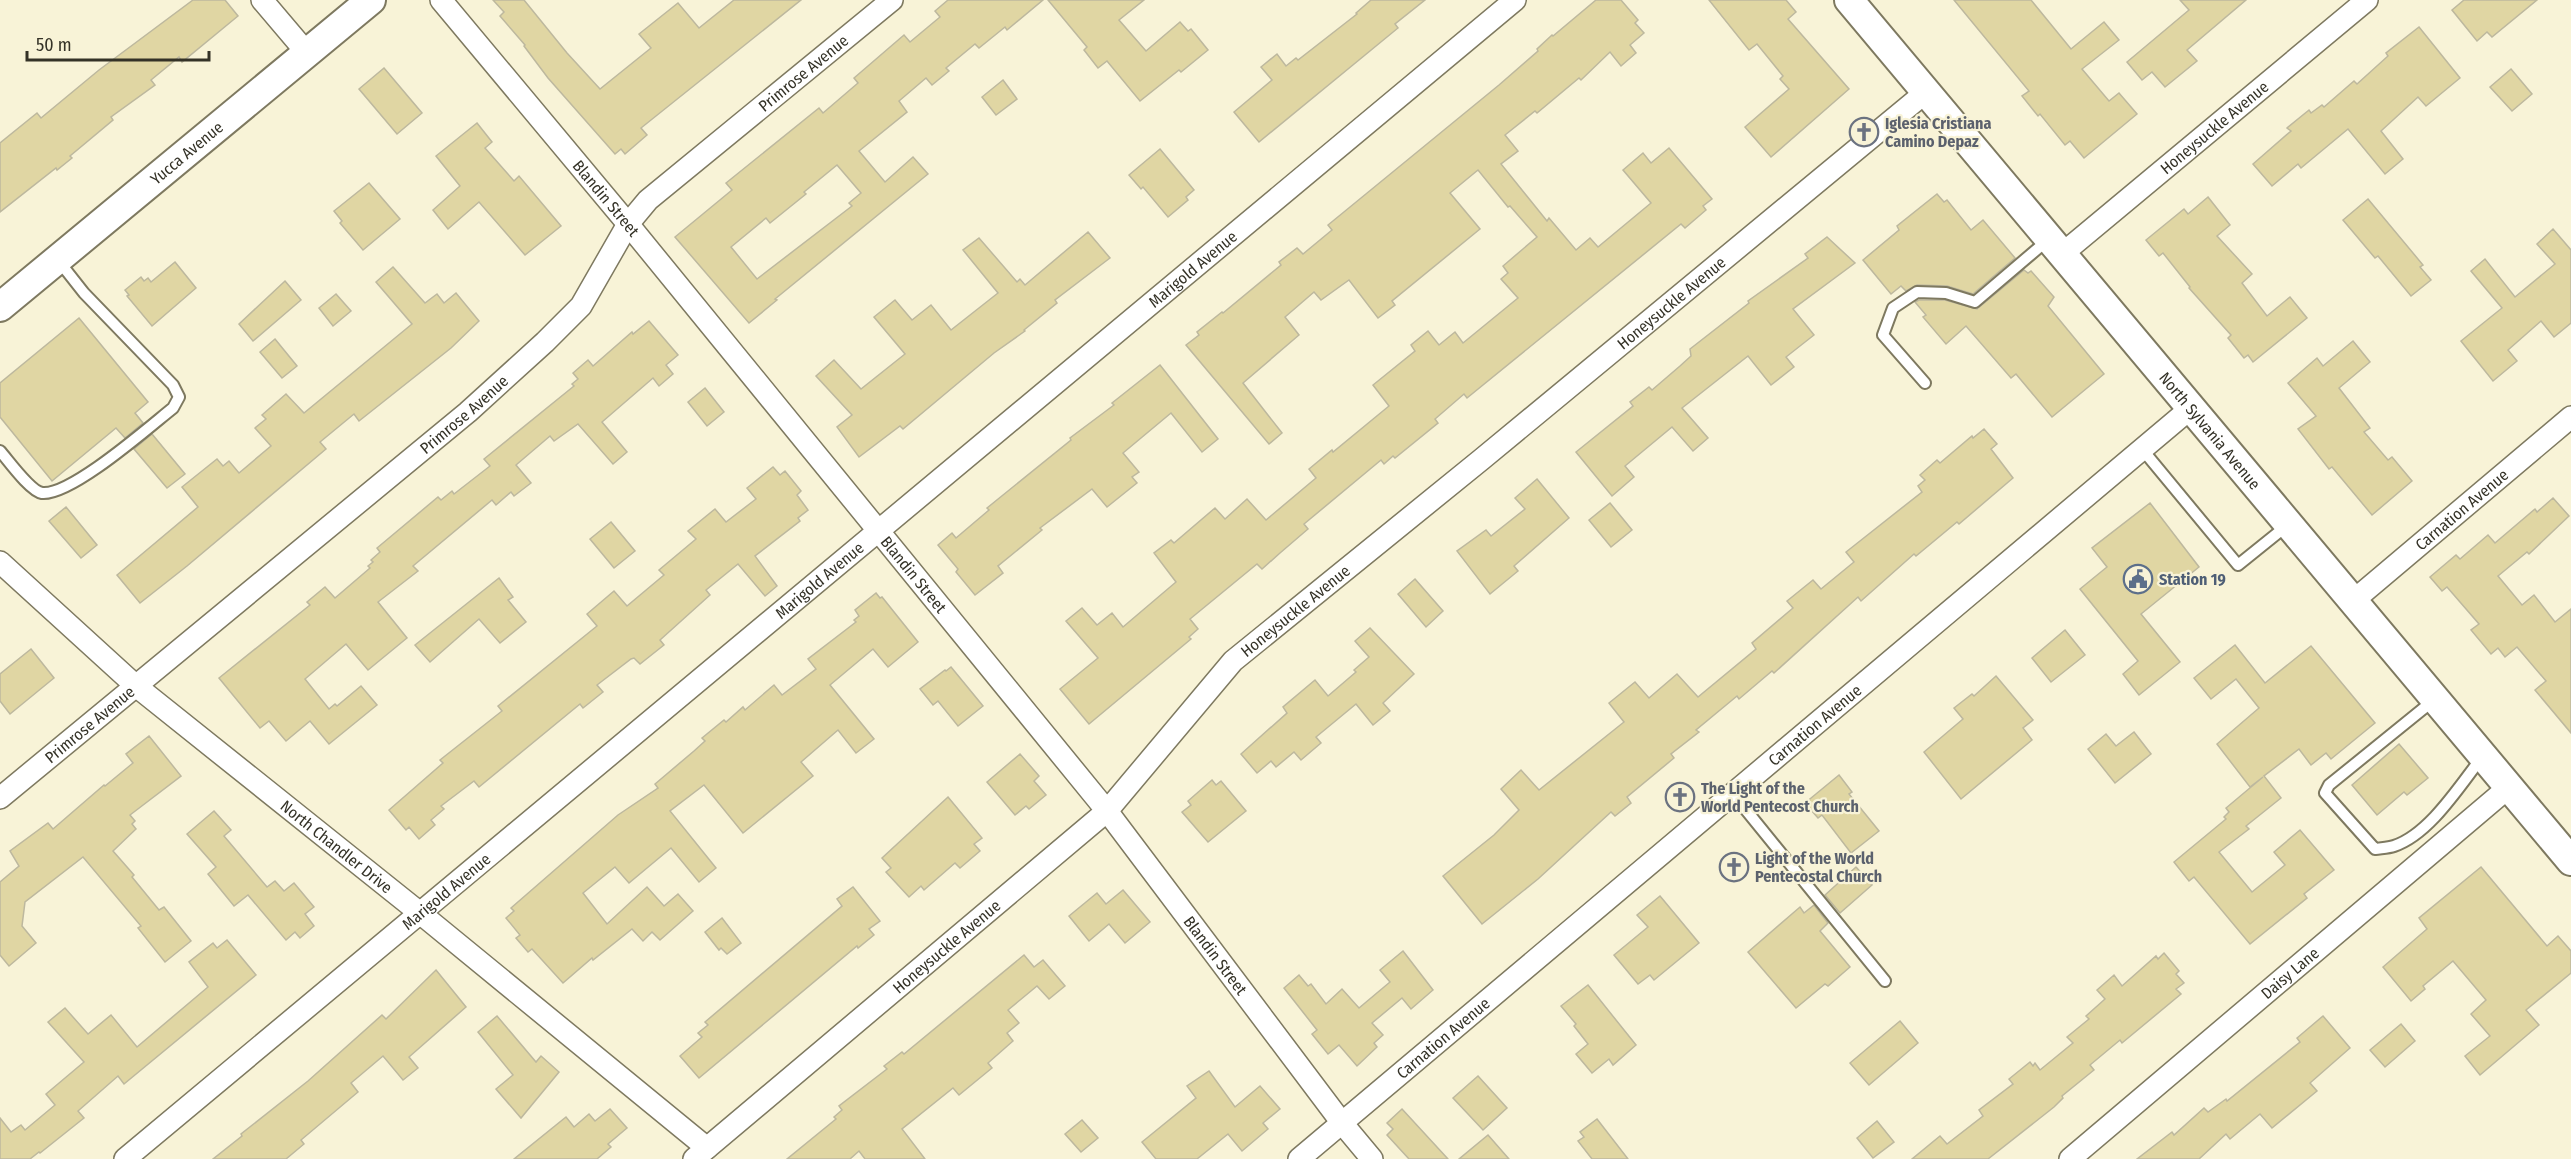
<svg xmlns="http://www.w3.org/2000/svg" width="2571" height="1159" font-family="'Fira Sans Condensed',sans-serif">
<rect width="100%" height="100%" fill="#f8f3d7"/>
<!-- building -->
<g fill="#e0d6a3" stroke="#bdb89e" stroke-width="1.5" fill-rule="evenodd">
<path d="M193 0H225L238 16 182 62 179 57 151 80 155 85 111 117 113 120 70 156 72 158 57 170 56 168 0 212V143L37 113 41 118 99 70Z"/>
<path d="M493 0H524L567 53 600 89 651 48 639 34 678 3 699 28 734 0H801L641 128 647 135 625 154 621 149 615 154 548 78 524 46 525 45 500 16 504 12Z"/>
<path d="M948 0H1043L1007 30 1005 27 979 48 975 44 946 68 949 71 932 85 926 78 899 101 907 112 859 151 885 182 913 157 928 174 775 299 777 300 749 323 675 237 732 190 726 183 819 108 823 113 858 83 854 78 904 35 910 42 940 17 935 11ZM837 165 861 193 849 203 852 206 757 279 731 247 766 218 770 223 806 194 804 192Z"/>
<path d="M1048 0H1144L1119 20 1146 51 1180 22 1188 31 1191 29 1208 50 1181 72 1179 70 1140 101 1107 61 1098 68 1084 50 1087 47Z"/>
<path d="M1371 0H1425L1395 24 1398 28 1259 142 1234 112 1272 80 1261 67 1277 54 1286 66 1296 58 1298 60 1357 14 1356 13Z"/>
<path d="M1596 0H1621L1638 20 1635 23 1644 33 1630 45 1636 53 1621 66 1610 52 1581 80 1579 78 1537 113 1535 111 1505 135 1518 151 1501 164 1547 221 1549 218 1576 250 1590 238 1598 247 1651 203 1623 170 1643 153 1651 163 1669 148 1712 199 1703 206 1706 210 1685 228 1681 224 1467 398 1464 394 1435 419 1438 423 1395 458 1393 456 1384 464 1381 460 1304 524 1308 529 1280 553 1262 569 1257 564 1190 619 1198 629 1189 637 1191 639 1089 724 1060 689 1098 658 1066 621 1082 608 1097 625 1112 613 1123 627 1176 582 1154 553 1171 540 1174 543 1215 508 1225 519 1247 499 1266 520 1316 478 1309 469 1332 450 1333 452 1389 406 1373 385 1415 351 1411 345 1428 331 1439 345 1455 332 1463 343 1518 298 1501 279 1508 273 1503 266 1537 237 1510 206 1508 207 1478 170 1450 193 1480 229 1392 301 1395 305 1378 318 1349 280 1321 300 1314 292 1285 317 1299 335 1243 383 1282 433 1269 444 1186 345 1199 335 1197 332 1222 312 1223 313 1281 265 1279 262 1297 248 1303 254 1332 230 1328 225 1499 85 1538 51 1537 49 1552 35 1553 36Z"/>
<path d="M1709 0H1786L1796 12 1788 19 1849 89 1771 157 1745 127 1789 89 1780 79 1783 76 1757 44 1749 50Z"/>
<path d="M1954 0H2031L2071 49 2104 22 2119 40 2082 69 2109 101 2119 93 2137 114 2084 158 2070 141 2065 145 2040 114 2038 116 2022 96 2029 91Z"/>
<path d="M2180 0H2246L2187 50 2197 61 2165 87 2152 72 2142 80 2127 62 2189 10Z"/>
<path d="M2464 0H2537L2492 37 2487 32 2477 41 2452 10Z"/>
<path d="M2419 27 2460 78 2426 106 2418 97 2381 131 2403 159 2385 174 2348 129 2301 168 2298 164 2272 186 2253 164 2291 131 2287 128 2309 110 2311 113 2322 105 2324 107 2354 81 2357 84 2388 56 2386 53Z"/>
<path d="M384 68 422 113 397 134 359 89Z"/>
<path d="M2511 69 2532 94 2512 111 2490 87Z"/>
<path d="M1003 80 1017 99 996 115 982 97Z"/>
<path d="M477 123 492 142 485 148 514 181 519 176 561 226 525 255 479 202 448 229 433 210 460 186 436 156Z"/>
<path d="M1160 149 1194 190 1186 197 1188 200 1168 217 1143 187 1141 189 1129 175Z"/>
<path d="M369 183 400 219 363 250 340 223 342 221 334 211Z"/>
<path d="M1937 194 1944 202 1947 200 1971 230 1983 220 2015 258 1973 294 1947 286 1917 285 1906 291 1901 286 1891 294 1863 260 1899 230 1897 226Z"/>
<path d="M2208 197 2230 225 2217 236 2252 274 2242 283 2267 316 2290 297 2307 318 2253 362 2248 355 2244 358 2228 338 2231 335 2189 288 2190 287 2163 253 2159 256 2146 240 2184 209 2188 214Z"/>
<path d="M2368 199 2423 265 2420 267 2431 280 2411 296 2378 256 2375 258 2343 220Z"/>
<path d="M2553 229 2571 250V323L2554 337 2541 321 2508 350 2517 361 2493 381 2461 341 2502 308 2471 271 2485 259 2515 297 2555 264 2537 244Z"/>
<path d="M1088 232 1110 258 1055 300 1057 303 1024 330 1025 331 994 353 903 429 900 426 859 457 837 427 852 415 816 376 834 360 861 389 905 354 874 317 895 300 912 320 931 305 951 330 998 293 963 250 979 238 1017 282 1020 279 1025 285Z"/>
<path d="M1827 237 1855 263 1793 309 1814 335 1786 357 1794 367 1771 385 1748 356 1682 408 1708 438 1693 451 1672 427 1625 466 1634 477 1612 496 1576 452 1633 406 1630 402 1649 387 1652 390 1680 366 1691 356 1690 349 1749 303 1748 301 1808 258 1805 254Z"/>
<path d="M175 262 196 288 152 326 127 296 129 295 125 290 141 277 144 281 148 278 151 282Z"/>
<path d="M393 267 425 303 437 294 444 303 456 293 479 321 451 348 359 421 354 414 320 442 326 449 187 566 140 603 117 575 198 507 182 487 217 459 223 466 229 461 239 473 271 446 255 428 266 419 262 415 286 394 304 413 412 324 376 282Z"/>
<path d="M2024 270 2028 273 2031 271 2054 297 2048 306 2104 374 2052 417 2016 374 2011 378 1966 326 1946 344 1923 317 1926 315 1915 302 1919 300H1945L1977 309Z"/>
<path d="M285 281 301 300 253 341 239 324Z"/>
<path d="M336 294 351 311 333 326 319 308Z"/>
<path d="M79 318 148 402 135 413 143 423 125 438 116 428 52 481 0 417V383Z"/>
<path d="M649 321 678 355 666 365 673 374 659 386 653 378 602 422 627 452 613 464 578 424 554 441 550 436 516 465 531 483 514 496 511 492 496 505 492 500 413 566 418 571 378 602 407 638 368 670 346 644 305 679 329 709 335 704 337 706 361 686 377 705 329 744 310 721 286 741 269 721 260 728 219 678 310 605 307 602 325 587 335 598 370 568 368 566 373 562 371 560 380 552 377 548 438 497 441 500 452 491 454 494 490 466 484 459 574 386 572 384 578 379 573 373 588 360 593 366 632 332 633 334Z"/>
<path d="M275 339 297 366 282 378 260 352Z"/>
<path d="M2353 341 2370 362 2339 388 2370 428 2364 432 2388 460 2392 457 2412 481 2372 515 2332 467 2329 469 2298 429 2316 416 2288 383 2317 358 2323 366Z"/>
<path d="M1160 365 1218 439 1202 452 1171 413 1123 453 1139 472 1132 477 1137 483 1107 507 1092 489 1040 528 1042 530 998 566 1003 573 975 595 956 572 958 569 938 545 952 533 956 538 989 510 987 508 1071 440 1070 438 1114 405 1112 403Z"/>
<path d="M705 388 724 412 707 426 688 402Z"/>
<path d="M1984 429 1997 444 1991 449 2013 478 1959 524 1957 522 1916 556 1914 554 1861 601 1858 597 1774 673 1772 671 1739 699 1737 696 1696 730 1699 732 1671 754 1674 758 1627 797 1631 803 1615 816 1611 812 1538 879 1482 924 1443 876 1494 835 1519 810 1501 789 1521 770 1539 790 1624 722 1609 703 1635 682 1649 698 1677 674 1698 697 1756 649 1752 643 1793 608 1787 601 1813 580 1821 589 1854 562 1846 552 1922 492 1918 486 1925 480 1920 475 1937 460 1940 463 1972 436 1973 438Z"/>
<path d="M152 434 185 474 167 488 134 449Z"/>
<path d="M773 467 780 475 785 471 801 491 797 495 808 510 798 518 800 521 755 556 777 586 765 596 738 564 706 590 710 595 660 640 664 645 640 664 634 658 631 659 597 685 603 692 583 708 580 704 479 787 474 781 441 806 444 809 431 820 435 825 419 839 409 827 406 830 389 810 443 763 440 760 502 711 498 706 597 626 587 614 614 591 627 606 664 575 659 570 696 539 688 531 715 509 726 522 756 499 747 488Z"/>
<path d="M1537 479 1569 518 1514 566 1518 571 1490 594 1457 551 1486 530 1491 536 1525 509 1515 498Z"/>
<path d="M2553 498 2569 516 2529 554 2527 552 2498 576 2522 605 2534 595 2555 622 2571 609V733L2535 690 2546 681 2517 647 2505 657 2498 648 2491 654 2471 630 2479 624 2447 587 2442 591 2430 577 2456 555 2460 559 2488 535 2495 543 2535 509 2537 512Z"/>
<path d="M1610 503 1632 530 1611 547 1589 520Z"/>
<path d="M2150 503 2199 567 2141 614 2180 662 2139 695 2123 674 2138 661 2080 589 2107 567 2092 548Z"/>
<path d="M66 507 97 545 81 558 49 521Z"/>
<path d="M611 522 635 551 614 568 590 539Z"/>
<path d="M499 578 513 597 508 600 526 622 500 643 479 619 430 662 415 645Z"/>
<path d="M1415 579 1443 611 1426 627 1398 594Z"/>
<path d="M876 593 880 598 882 597 918 642 888 667 873 649 830 685 874 739 856 753 838 730 801 762 813 776 743 833 704 785 670 811 716 868 699 882 671 848 629 883 615 867 583 893 607 924 647 887 664 906 678 894 693 911 660 940 652 932 643 941 632 929 593 960 592 958 563 983 532 949 528 952 516 938 520 935 506 918 514 911 511 908 618 815 658 788 655 784 694 751 705 741 702 738 724 720 726 722 743 707 745 710 774 685 782 695 816 669 808 659 856 622 854 620 859 616 855 610Z"/>
<path d="M1370 628 1414 674 1383 703 1390 711 1373 725 1356 704 1316 737 1321 743 1301 760 1294 752 1276 767 1271 761 1257 773 1241 754 1287 713 1283 707 1315 680 1328 696 1356 672 1354 670 1369 657 1355 641Z"/>
<path d="M2065 630 2085 655 2051 682 2032 658Z"/>
<path d="M2235 645 2265 683 2311 646 2375 723 2331 759 2326 753 2311 765 2299 749 2264 776 2281 798 2246 826 2249 829 2219 852 2252 892 2285 865 2274 852 2300 830 2334 870 2304 894 2307 898 2250 944 2194 877 2189 881 2174 862 2226 819 2224 817 2229 812 2226 808 2263 777 2250 787 2217 744 2259 708 2236 679 2211 699 2194 678Z"/>
<path d="M31 649 54 678 10 714 0 701V674Z"/>
<path d="M951 667 983 706 958 726 938 701 933 705 920 689 945 670 946 671Z"/>
<path d="M1996 676 2033 720 2023 728 2032 740 1961 799 1924 752 1963 719 1954 708 1972 694 1974 696Z"/>
<path d="M2134 732 2151 754 2115 783 2088 749 2106 734 2116 746Z"/>
<path d="M149 736 181 776 130 815 135 821 132 824 136 829 113 851 134 875 132 877 159 910 164 907 191 941 165 962 138 928 141 926 83 857 25 902 22 926 36 943 9 966 0 955V882L19 866 10 851 48 823 53 829 104 785 105 786 133 763 126 754Z"/>
<path d="M2399 744 2428 778 2407 795 2404 792 2377 815 2352 785Z"/>
<path d="M1020 754 1039 776 1034 781 1046 795 1029 809 1026 806 1015 815 987 782Z"/>
<path d="M1839 775 1852 792 1849 794 1879 831 1851 853 1822 815 1818 818 1805 803Z"/>
<path d="M1212 780 1216 785 1221 781 1246 811 1208 842 1182 812 1191 805 1188 801Z"/>
<path d="M948 797 982 838 974 844 980 851 960 868 955 863 924 890 921 886 909 897 886 872 891 868 882 858Z"/>
<path d="M214 811 231 830 224 836 267 887 275 881 284 891 294 883 314 907 305 914 314 926 300 938 295 932 286 940 248 895 234 906 208 874 216 867 187 834Z"/>
<path d="M1856 867 1872 885 1840 913 1825 895Z"/>
<path d="M2481 867 2547 946 2558 936 2571 951V973L2526 1010 2539 1025 2480 1075 2465 1056 2490 1036 2471 1014 2486 1000 2453 961 2423 986 2425 989 2411 1001 2383 967 2427 929 2419 918Z"/>
<path d="M853 887 880 921 869 929 874 935 858 948 857 946 699 1078 680 1056 702 1037 698 1033 708 1025 705 1022 842 906 837 899Z"/>
<path d="M1123 890 1150 922 1125 943 1109 924 1089 941 1069 916 1097 893 1106 904Z"/>
<path d="M1660 896 1699 943 1654 980 1650 975 1638 984 1614 955 1648 927 1637 915Z"/>
<path d="M1814 905 1828 923 1820 931 1850 967 1828 986 1825 984 1796 1008 1748 952 1800 907 1804 913Z"/>
<path d="M722 918 741 943 727 954 721 948 719 950 705 932Z"/>
<path d="M227 940 256 975 124 1084 118 1076 78 1111 84 1118 40 1153 39 1152 30 1159H0V1118L11 1132 21 1125 25 1130 55 1105 46 1094 84 1062 48 1022 65 1008 88 1034 111 1015 137 1047 208 987 189 962 213 943 217 948Z"/>
<path d="M1403 951 1433 990 1411 1009 1402 998 1372 1023 1383 1035 1374 1043 1377 1047 1357 1066 1339 1045 1328 1054 1312 1034 1317 1030 1284 988 1299 975 1308 986 1311 984 1326 1004 1342 989 1359 1008 1390 982 1380 970Z"/>
<path d="M2164 953 2179 971 2176 974 2184 983 2176 989 2181 994 2122 1043 2120 1040 2090 1065 2094 1070 2062 1096 2063 1098 2054 1107 1988 1159H1912L1940 1136 1947 1144 1983 1116 1979 1110 2013 1084 2009 1079 2030 1062 2033 1066 2035 1063 2040 1070 2073 1043 2067 1037 2089 1019 2086 1016 2105 999 2097 990 2114 975 2122 986 2156 956 2158 959Z"/>
<path d="M1024 955 1034 967 1043 960 1065 986 1049 999 1037 986 1008 1010 1019 1023 1007 1033 1013 1041 988 1063 992 1068 959 1095 953 1088 902 1129 925 1159H865L859 1151 850 1159H787L836 1119 834 1117 842 1110 839 1106 887 1069 884 1066 902 1052 904 1054Z"/>
<path d="M436 970 466 1007 409 1057 418 1068 403 1080 383 1056 351 1083 358 1092 301 1140 304 1144 286 1159H213L242 1136 241 1134 308 1081 382 1015 386 1019Z"/>
<path d="M1588 985 1636 1045 1613 1065 1609 1059 1592 1073 1576 1054 1588 1044 1574 1026 1576 1024 1561 1006Z"/>
<path d="M497 1016 536 1062 541 1056 559 1072 521 1118 496 1089 513 1075 478 1032Z"/>
<path d="M2323 1016 2350 1048 2310 1083 2317 1091 2272 1128 2260 1114 2230 1139 2226 1134 2199 1159H2137L2172 1132 2174 1135 2204 1108 2208 1112 2226 1099 2227 1101 2300 1042 2297 1038Z"/>
<path d="M1900 1021 1918 1043 1869 1085 1850 1063Z"/>
<path d="M2401 1024 2415 1041 2385 1067 2370 1050Z"/>
<path d="M1209 1071 1235 1107 1260 1086 1280 1109 1263 1123 1268 1129 1242 1151 1228 1134 1197 1159H1156L1142 1142 1196 1098 1187 1086Z"/>
<path d="M1478 1076 1507 1108 1483 1130 1453 1098Z"/>
<path d="M610 1109 627 1128 608 1144 611 1147 597 1159H514L566 1117 574 1127 589 1114 595 1121Z"/>
<path d="M1402 1109 1448 1159H1409L1387 1135 1393 1129 1387 1123Z"/>
<path d="M1597 1119 1628 1159H1592L1578 1141 1584 1137 1580 1132Z"/>
<path d="M1082 1120 1098 1138 1081 1152 1065 1134Z"/>
<path d="M1877 1121 1894 1142 1873 1158 1857 1138Z"/>
<path d="M1488 1135 1509 1159H1459Z"/>
</g>
<g fill="none" stroke-linecap="round" stroke-linejoin="round">
<!-- lane casing -->
<g stroke="#7e7960" stroke-width="14">
<g id="lane">
<path d="M1925 383 1883 335 1893 308 1917 292 1946 293 1975 302 2049 239"/>
<path d="M2142 449 2238 565 2289 524"/>
<path d="M0 451C8 460 30 491 42 493 71 496 149 427 173 408L179 397 173 385 84 293 58 260"/>
<path d="M2434 700 2329 785 2325 793 2375 849C2381 848 2388 848 2394 846 2430 834 2460 785 2483 756"/>
<path d="M1733 794 1885 981"/>
</g>
</g>
<!-- street casing -->
<g stroke="#7e7960" stroke-width="24">
<g id="street">
<path d="M262 0 307 53"/>
<path id="s1" d="M441 0 628 224 1107 811 1342 1123 1372 1159"/>
<path id="s2" d="M2062 254 2367 0"/>
<path id="s3" d="M0 562 136 686 420 913 707 1148"/>
<path id="s4" d="M2353 601 2571 417"/>
<path id="s5" d="M0 798 468 412 545 342 581 306 628 224 648 200 892 0"/>
<path id="s6" d="M125 1159 1515 0"/>
<path id="s7" d="M694 1159 1107 811 1233 661 1482 459 1926 92"/>
<path id="s8" d="M1299 1159 2191 408"/>
<path id="s9" d="M2070 1159 2509 787"/>
</g>
</g>
<!-- secondary casing -->
<g stroke="#7e7960" stroke-width="32">
<g id="secondary">
<path id="s10" d="M1849 0 2571 861"/>
<path id="s11" d="M0 307 371 0"/>
</g>
</g>
<!-- lane -->
<use href="#lane" stroke="#fff" stroke-width="10"/>
<!-- street -->
<use href="#street" stroke="#fff" stroke-width="21"/>
<!-- secondary -->
<use href="#secondary" stroke="#fff" stroke-width="28"/>
</g>
<!-- icons -->
<defs>
<g id="church-ring" transform="scale(1.5)"><circle r="9.5" fill="#f8f3d7" stroke="#6b7280" stroke-width="1.5"/><path d="M-1.2-6h2.4v3.5h3.3v2.4h-3.3V6h-2.4V-.1h-3.3v-2.4h3.3Z" fill="#6b7280"/></g>
<g id="civic-ring" transform="scale(1.5)"><circle r="9.5" fill="#f8f3d7" stroke="#5c6f8a" stroke-width="1.5"/><path d="M-.6-6.5H3V-4.5H.6V-3L4-1V1h2V6H-6V1h2V-1L-.6-3ZM-1.2 2.5V6h2.4V2.5Z" fill="#5c6f8a"/></g>
</defs>
<g fill-rule="evenodd">
<use href="#church-ring" x="1864" y="132"/>
<use href="#civic-ring" x="2138" y="579"/>
<use href="#church-ring" x="1680" y="797"/>
<use href="#church-ring" x="1734" y="867"/>
</g>
<g text-anchor="middle" dominant-baseline="central" stroke-width="4.5" stroke-linejoin="round" paint-order="stroke">
<!-- street labels -->
<g font-size="16" fill="#343227" stroke="#f8f3d7">
<text stroke="none"><textPath href="#s5" startOffset="1088">Primrose Avenue</textPath></text>
<text stroke="none"><textPath href="#s2" startOffset="198">Honeysuckle Avenue</textPath></text>
<text stroke="none"><textPath href="#s11" startOffset="242">Yucca Avenue</textPath></text>
<text stroke="none"><textPath href="#s1" startOffset="258">Blandin Street</textPath></text>
<text stroke="none"><textPath href="#s6" startOffset="1390">Marigold Avenue</textPath></text>
<text stroke="none"><textPath href="#s7" startOffset="1302">Honeysuckle Avenue</textPath></text>
<text stroke="none"><textPath href="#s5" startOffset="602">Primrose Avenue</textPath></text>
<text stroke="none"><textPath href="#s10" startOffset="562">North Sylvania Avenue</textPath></text>
<text stroke="none"><textPath href="#s4" startOffset="142">Carnation Avenue</textPath></text>
<text stroke="none"><textPath href="#s1" startOffset="744">Blandin Street</textPath></text>
<text stroke="none"><textPath href="#s6" startOffset="904">Marigold Avenue</textPath></text>
<text stroke="none"><textPath href="#s7" startOffset="816">Honeysuckle Avenue</textPath></text>
<text stroke="none"><textPath href="#s5" startOffset="116">Primrose Avenue</textPath></text>
<text stroke="none"><textPath href="#s8" startOffset="674">Carnation Avenue</textPath></text>
<text stroke="none"><textPath href="#s3" startOffset="441">North Chandler Drive</textPath></text>
<text stroke="none"><textPath href="#s6" startOffset="418">Marigold Avenue</textPath></text>
<text stroke="none"><textPath href="#s7" startOffset="330">Honeysuckle Avenue</textPath></text>
<text stroke="none"><textPath href="#s1" startOffset="1230">Blandin Street</textPath></text>
<text stroke="none"><textPath href="#s9" startOffset="288">Daisy Lane</textPath></text>
<text stroke="none"><textPath href="#s8" startOffset="188">Carnation Avenue</textPath></text>
</g>
<!-- worship labels -->
<g font-size="16" font-weight="bold" fill="#5b616d" stroke="#f8f3d7" text-anchor="start">
<text x="1885" y="123">Iglesia Cristiana<tspan x="1885" dy="18">Camino Depaz</tspan></text>
<text x="1701" y="788">The Light of the<tspan x="1701" dy="18">World Pentecost Church</tspan></text>
<text x="1755" y="858">Light of the World<tspan x="1755" dy="18">Pentecostal Church</tspan></text>
</g>
<!-- service labels -->
<g font-size="16" font-weight="bold" fill="#4e5e75" stroke="#f8f3d7" text-anchor="start">
<text x="2159" y="579">Station 19</text>
</g>
</g>
<!-- scale -->
<path d="M27 51v9h182v-9" fill="none" stroke="#343227" stroke-width="3"/>
<text x="36" y="51" font-size="18" fill="#343227" stroke="#f8f3d7" stroke-width="4.5" paint-order="stroke">50 m</text>
</svg>
